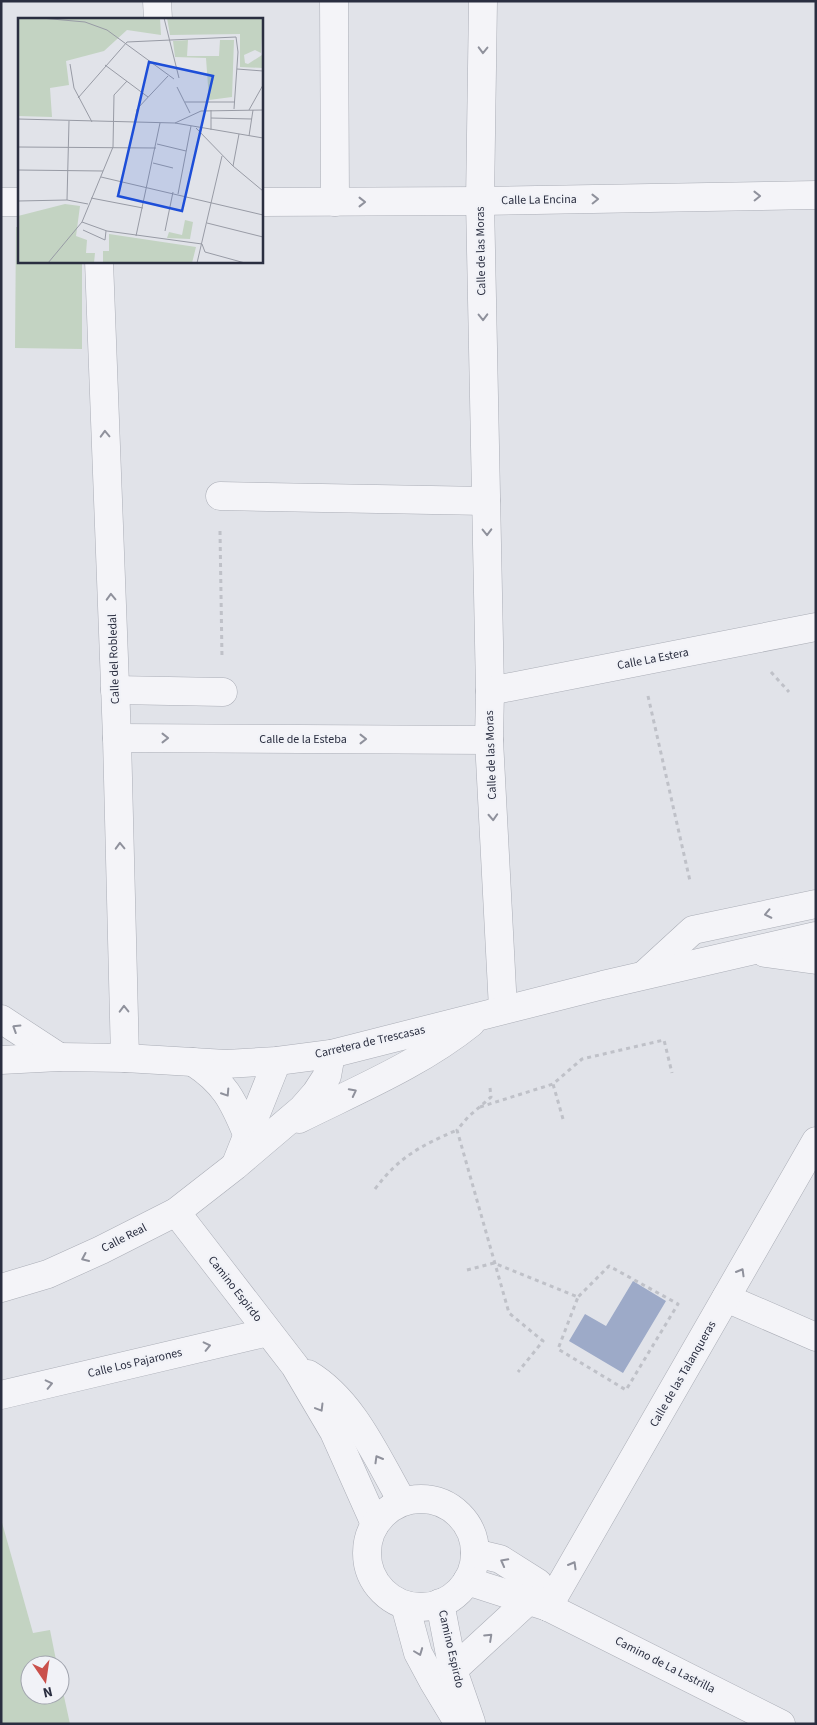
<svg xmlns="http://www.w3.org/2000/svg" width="817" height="1725" font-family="'Source Sans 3',sans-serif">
<rect width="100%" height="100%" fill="#e1e3e9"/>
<!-- green -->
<g fill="#c3d3c2">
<path d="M16 227H19V261H82V349L15 348Z"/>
<path d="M1 1519 33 1633 50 1630 57 1665H30V1695H60V1678L70 1724H1Z"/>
</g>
<!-- water -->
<path fill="#9daac8" d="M633 1281 666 1301 623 1373 569 1341 585 1314 606 1326Z"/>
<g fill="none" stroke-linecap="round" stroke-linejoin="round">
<!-- minor casing -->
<g stroke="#aaadb6" stroke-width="29">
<g id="minor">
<path d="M157 1 158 19"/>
<path d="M334 1 335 202"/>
<path d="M483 1 480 201 490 691 489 740 503 1009"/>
<path d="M1 202H19"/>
<path d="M261 202 480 201 816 195"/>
<path d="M99 261 117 738 125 1058"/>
<path d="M220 496 486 501"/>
<path d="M115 690 223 692"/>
<path d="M490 691 816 627"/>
<path d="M117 738 489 740"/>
<path d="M765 953 816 960"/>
<path d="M645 974 693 930 816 904"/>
<path d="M1 1019 59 1057"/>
<path d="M1 1060 59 1057 125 1058 226 1064 277 1061 331 1054 603 985 816 936"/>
<path d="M193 1062C224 1082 233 1100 247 1134"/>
<path d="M299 1119C357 1090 420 1064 471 1023"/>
<path d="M236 1164 277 1061"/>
<path d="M176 1212 295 1366 334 1432 375 1524"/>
<path d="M1 1288 48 1274 101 1250 176 1212 235 1166 302 1109 316 1093 327 1076 331 1054"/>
<path d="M726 1298 816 1337"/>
<path d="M308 1374C353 1401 376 1456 402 1501"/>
<path d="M1 1395 268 1332"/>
<circle cx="421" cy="1553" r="54"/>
<path d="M475 1553 500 1559 538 1583 548 1607"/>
<path d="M467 1581 548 1607 781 1724"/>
<path d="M440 1603 453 1670 471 1722"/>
<path d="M405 1605 418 1653 433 1681 459 1724"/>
<path d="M548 1607 816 1141"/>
<path d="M453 1670 529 1600"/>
</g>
</g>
<!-- path -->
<g stroke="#bfc1c8" stroke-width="3" stroke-dasharray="4 4" stroke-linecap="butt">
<path d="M220 531 222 658"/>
<path d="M771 672 789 692"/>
<path d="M648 696 690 881"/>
<path d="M490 1088 491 1097 468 1117 457 1130 509 1313 543 1341 518 1372"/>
<path d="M480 1107 553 1084"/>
<path d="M563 1119 553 1084 582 1059 664 1040 672 1073"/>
<path d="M375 1189C399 1157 420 1146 457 1130"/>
<path d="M467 1270 494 1263 578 1297 558 1349 626 1390 678 1304 609 1266 578 1297"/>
</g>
<!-- minor -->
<use href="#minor" stroke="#f4f4f8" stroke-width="28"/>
</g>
<!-- one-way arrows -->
<defs><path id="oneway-chevron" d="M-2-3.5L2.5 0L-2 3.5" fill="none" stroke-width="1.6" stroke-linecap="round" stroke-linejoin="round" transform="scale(1.25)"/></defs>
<g stroke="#8f919c">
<use href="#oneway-chevron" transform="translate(483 50) rotate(91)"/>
<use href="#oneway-chevron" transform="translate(757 196) rotate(-1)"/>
<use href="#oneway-chevron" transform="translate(595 199) rotate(-1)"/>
<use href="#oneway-chevron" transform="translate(362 202)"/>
<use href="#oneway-chevron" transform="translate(483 317) rotate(89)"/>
<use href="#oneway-chevron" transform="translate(105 434) rotate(-92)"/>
<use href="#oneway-chevron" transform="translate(487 532) rotate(89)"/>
<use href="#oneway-chevron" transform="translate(111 597) rotate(-92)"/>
<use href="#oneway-chevron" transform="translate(165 738)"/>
<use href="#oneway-chevron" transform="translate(363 739)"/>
<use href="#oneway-chevron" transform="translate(493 817) rotate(87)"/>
<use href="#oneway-chevron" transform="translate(120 846) rotate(-92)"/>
<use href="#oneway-chevron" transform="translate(768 914) rotate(168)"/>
<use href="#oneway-chevron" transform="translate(124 1009) rotate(-91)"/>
<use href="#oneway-chevron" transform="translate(16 1028) rotate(-148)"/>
<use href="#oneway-chevron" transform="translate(353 1092) rotate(-27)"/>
<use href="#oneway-chevron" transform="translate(226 1093) rotate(57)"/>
<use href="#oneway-chevron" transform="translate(85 1258) rotate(156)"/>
<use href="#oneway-chevron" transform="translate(741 1272) rotate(-60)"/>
<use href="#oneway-chevron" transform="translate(207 1346) rotate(-13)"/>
<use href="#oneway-chevron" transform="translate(49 1384) rotate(-13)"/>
<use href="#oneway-chevron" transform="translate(320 1408) rotate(59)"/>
<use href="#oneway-chevron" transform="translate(378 1459) rotate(-120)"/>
<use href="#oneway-chevron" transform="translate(504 1562) rotate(-152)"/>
<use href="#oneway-chevron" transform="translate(573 1565) rotate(-60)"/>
<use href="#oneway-chevron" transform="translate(489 1637) rotate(-43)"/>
<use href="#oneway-chevron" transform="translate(419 1652) rotate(69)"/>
</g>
<g text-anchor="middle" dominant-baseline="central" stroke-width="4.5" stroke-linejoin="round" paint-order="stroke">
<!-- street labels -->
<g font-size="12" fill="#2a2e40" stroke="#f1f2f7">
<text transform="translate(539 200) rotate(-1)">Calle La Encina</text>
<text transform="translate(481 251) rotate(-91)">Calle de las Moras</text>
<text transform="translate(114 659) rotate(-92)">Calle del Robledal</text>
<text transform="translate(653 659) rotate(-11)">Calle La Estera</text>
<text x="303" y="739">Calle de la Esteba</text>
<text transform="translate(491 755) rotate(-92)">Calle de las Moras</text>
<text transform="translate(370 1042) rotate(-13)">Carretera de Trescasas</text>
<text transform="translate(124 1238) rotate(-27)">Calle Real</text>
<text transform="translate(235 1289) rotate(52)">Camino Espirdo</text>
<text transform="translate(135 1363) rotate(-13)">Calle Los Pajarones</text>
<text transform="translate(683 1374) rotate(-60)">Calle de las Talanqueras</text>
<text transform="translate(451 1649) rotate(77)">Camino Espirdo</text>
<text transform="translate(665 1665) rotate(27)">Camino de La Lastrilla</text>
</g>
</g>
<!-- overview -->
<g transform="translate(18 18)">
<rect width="245" height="245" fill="#e1e3e9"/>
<path d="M0 0H142L143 17 109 12 86 33 48 43 51 67 32 70 34 99 0 98ZM149 0H245L243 35 237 32 226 37 227 45 230 46 244 37 245 50 222 49V16L152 17ZM170 22 169 38H201L202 22H216L214 79 191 82 188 40 157 39 155 23ZM47 186 62 188 58 218 69 222 68 235H77L76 245H0V198ZM167 202 175 204 172 221 149 220 151 214 164 217ZM91 216 178 229 174 245H85V233H91Z" fill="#c3d3c2"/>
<path fill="none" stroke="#989ba5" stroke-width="1" d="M23 0 67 4 89 12 156 61M146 0 161 60M52 46 56 70 74 104M87 47 130 79M219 51 245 53M159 69 172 95M60 80 109 24 218 19 220 34 216 91M167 84H217M231 92 245 67M193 100 234 101M0 101 157 105 245 120M117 105 119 91 150 58M157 105 183 93 245 92M178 110 215 148 245 173M193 112V92M231 118 235 92M139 126 168 133M0 129 138 130M135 145 155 150M215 148 221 116M0 152 85 153M83 159 245 197M160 176 173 108M73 180 125 190M49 182 51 103M0 183 49 182 70 186M64 204 89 213 184 226 187 234 227 245M189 205 245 219M65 212 87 222 88 213M147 213 155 174M118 218 142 105M30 245 64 204 95 129 96 77 109 63M179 245 204 138"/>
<path fill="#1d4ed8" fill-opacity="0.15" stroke="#1d4ed8" stroke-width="2.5" d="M131 44 195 58 164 193 100 178Z"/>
<rect width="245" height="245" fill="none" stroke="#2a2e40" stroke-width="2.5"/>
</g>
<!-- border -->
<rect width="817" height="1725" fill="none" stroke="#2a2e40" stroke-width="5"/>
<!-- north arrow -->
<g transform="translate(45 1680) rotate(167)"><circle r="24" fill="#f1f2f7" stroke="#a1a4ae"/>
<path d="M0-4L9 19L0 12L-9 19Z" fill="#ca504b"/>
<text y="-8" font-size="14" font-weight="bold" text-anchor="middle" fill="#2a2e40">N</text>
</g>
</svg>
